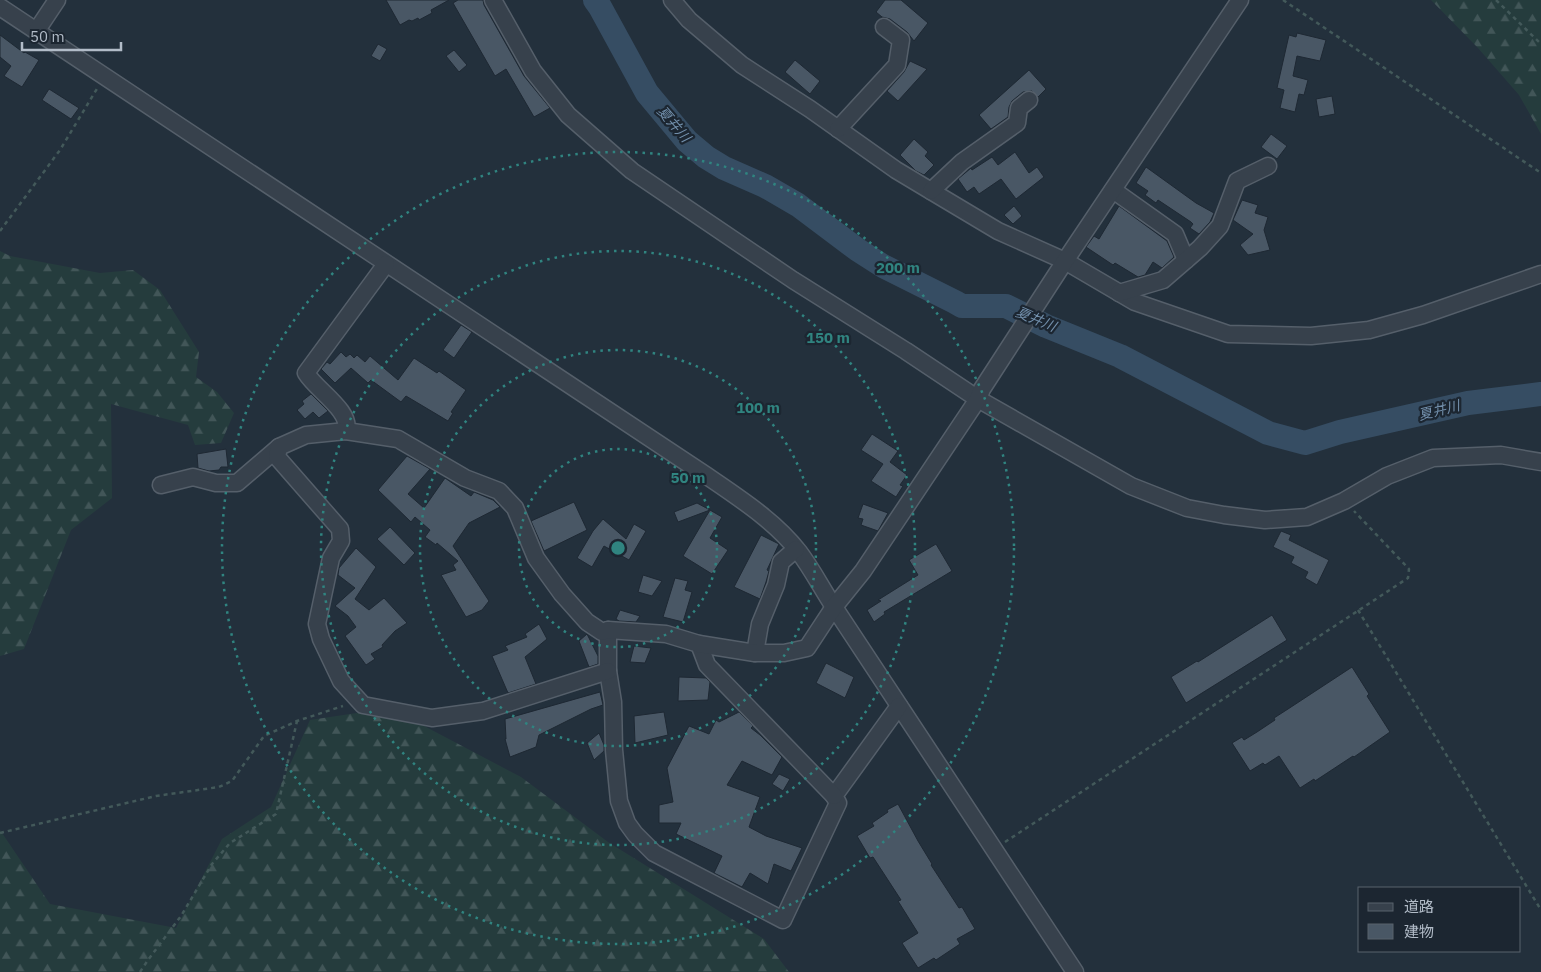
<svg xmlns="http://www.w3.org/2000/svg" width="1541" height="972" font-family="'IBM Plex Sans','Noto Sans JP',sans-serif">
<defs>
<pattern id="forest-firs" width="22" height="20" patternUnits="userSpaceOnUse" patternTransform="scale(1.25)"><rect width="22" height="20" fill="#253c3d"/><path d="M5 1l3.5 6h-7zM16 11l3.5 6h-7z" fill="#425658"/></pattern>
</defs>
<rect width="100%" height="100%" fill="#23303c"/>
<!-- forest -->
<g fill="url(#forest-firs)">
<path d="M1431 0H1541V134L1519 95 1478 48Z"/>
<path d="M0 251 10 256 100 273 133 270 160 290 199 352 196 377 217 392 234 413 221 443 195 445 188 425 111 404 112 498 71 530 24 649 0 656Z"/>
<path d="M390 708 521 777 608 842 764 939 789 972H0V830L50 904 176 928 222 839 271 807 310 720Z"/>
</g>
<g fill="none" stroke-linecap="round" stroke-linejoin="round">
<!-- river -->
<path stroke="#364d63" stroke-width="24" d="M595 0 600 7 647 93 687 141 706 157 724 168 765 186 798 205 858 250 883 266 955 302 962 306H1006L1046 326 1120 356 1268 433 1305 443 1340 432 1468 403 1541 394"/>
</g>
<!-- building -->
<g fill="#495765" stroke="#1e2833">
<path d="M386 0H449L431 10 432 13 419 20 418 18 412 21 409 20 400 25Z"/>
<path d="M458 0H483L484 5 524 76 550 108 534 117 506 69 495 76 453 3Z"/>
<path d="M885 0H901L928 23 914 41 907 32 890 19 882 17 876 12Z"/>
<path d="M1297 33 1326 40 1320 61 1297 56 1293 76 1308 80 1304 95 1299 94 1295 112 1280 108 1284 90 1277 88 1289 35 1296 37Z"/>
<path d="M0 35 24 53 25 52 39 60 22 87 4 76 11 66 0 57Z"/>
<path d="M378 44 387 49 380 61 371 56Z"/>
<path d="M454 50 467 65 459 72 446 56Z"/>
<path d="M795 60 820 81 810 94 785 72Z"/>
<path d="M910 61 927 69 898 101 887 91 904 72Z"/>
<path d="M1029 70 1046 89 1038 97 1032 91 1023 92 1012 101 1009 107 1008 117 991 129 979 115Z"/>
<path d="M49 89 79 108 71 119 42 100Z"/>
<path d="M1332 96 1335 114 1319 117 1316 99Z"/>
<path d="M1271 134 1287 146 1277 159 1261 147Z"/>
<path d="M914 139 928 152 925 156 934 165 924 175 916 171 900 155Z"/>
<path d="M1015 152 1029 173 1037 167 1044 177 1016 199 1001 179 979 194 974 187 967 192 958 179 971 168 972 170 992 157 998 165Z"/>
<path d="M1146 167 1196 203 1214 213 1210 222 1199 234 1190 228 1193 224 1191 222 1158 200 1156 203 1145 195 1148 191 1136 183Z"/>
<path d="M1242 200 1258 205 1255 213 1268 217 1264 230 1270 250 1248 255 1240 245 1253 234 1233 220Z"/>
<path d="M1014 206 1022 216 1013 224 1004 215Z"/>
<path d="M1119 206 1167 241 1174 257 1162 268 1153 262 1145 275 1138 277 1115 263 1113 265 1086 247 1094 236 1099 239Z"/>
<path d="M461 325 472 332 454 358 443 350Z"/>
<path d="M341 352 346 357 350 354 354 358 357 355 365 362 370 356 398 380 414 358 437 373 439 371 466 390 451 412 453 413 448 421 406 396 401 402 371 380 368 383 351 368 335 383 321 369 327 362 330 364Z"/>
<path d="M311 394 328 411 319 418 313 412 305 419 297 410 304 404 302 401Z"/>
<path d="M872 434 898 451 890 462 907 475 900 485 903 486 896 497 871 481 883 464 861 450Z"/>
<path d="M226 449 228 467H221L219 470 209 471 198 468 197 454Z"/>
<path d="M407 456 430 469 408 494 424 508 445 478 471 496 474 492 493 500 500 507 469 523 453 546 489 601 482 610 466 617 441 575 456 570 453 565 458 561 437 543 436 545 425 537 430 530 415 517 411 522 378 490Z"/>
<path d="M574 502 587 530 544 551 531 521Z"/>
<path d="M697 503 710 510 678 522 674 512Z"/>
<path d="M863 504 888 513 878 531 861 525 863 519 858 518Z"/>
<path d="M710 510 722 517 710 538 728 550 712 574 683 556Z"/>
<path d="M603 519 626 539 634 524 646 531 629 560 604 546 592 567 577 558 593 531Z"/>
<path d="M390 527 415 553 404 565 377 539Z"/>
<path d="M1281 531 1291 535 1289 540 1329 560 1317 585 1305 578 1308 572 1291 563 1294 557 1273 547Z"/>
<path d="M761 535 779 544 767 570 769 571 766 582 760 599 734 587Z"/>
<path d="M936 544 952 571 884 612 885 614 874 622 867 610 881 601 878 600 918 575 909 560Z"/>
<path d="M356 548 376 567 355 599 369 610 384 598 407 623 395 631 382 645 383 647 371 654 375 659 366 665 345 636 356 627 348 616 335 606 355 588 338 575 339 568Z"/>
<path d="M643 575 662 581 652 596 638 592Z"/>
<path d="M675 578 688 581 685 590 692 592 683 622 663 617Z"/>
<path d="M620 610 640 616 636 622 619 621 616 619Z"/>
<path d="M1272 615 1287 640 1186 703 1171 677 1197 661 1198 662Z"/>
<path d="M539 624 547 639 525 657 536 684 508 693 492 656 508 650 505 646 527 637 525 634Z"/>
<path d="M587 634 598 656V664L589 667 579 641Z"/>
<path d="M634 646 651 648 645 663 630 662Z"/>
<path d="M826 663 854 677 845 698 816 683Z"/>
<path d="M1352 667 1369 694 1367 696 1390 732 1354 757 1353 756 1315 781 1314 779 1300 788 1279 756 1265 765 1263 763 1250 771 1232 743 1242 737 1244 740 1257 732 1275 720 1274 718 1288 709Z"/>
<path d="M679 677 706 678 710 682 708 700 678 701Z"/>
<path d="M600 692 603 705 591 709 539 735 536 747 510 757 505 739H506L505 719Z"/>
<path d="M664 712 668 735 635 743 634 716Z"/>
<path d="M739 712 753 726 751 728 760 735 782 757 772 775 742 761 727 785 760 797 749 827 766 836 802 848 791 871 774 864 768 884 750 873 742 887 714 873 722 856 676 834 681 823H659V805L673 802 667 768 689 726 709 734 716 720 719 722Z"/>
<path d="M599 733 604 745V751L594 760 587 743Z"/>
<path d="M779 774 790 779 783 791 772 784Z"/>
<path d="M898 804 918 841 932 864 931 865 959 908 962 907 975 929 957 939 960 944 936 960 934 958 918 968 902 943 918 933 898 901 901 900 873 857 870 858 857 836 874 826 872 823 888 812 887 810Z"/>
</g>
<g fill="none" stroke-linecap="round" stroke-linejoin="round">
<!-- minor casing -->
<g stroke="#555f6a" stroke-width="19">
<g id="minor">
<path d="M493 0 533 71 568 115 632 171 793 280 906 351 978 399 1131 486 1187 508 1224 515 1265 520 1307 517 1344 501 1387 476 1433 458 1501 455 1541 462"/>
<path d="M672 0 689 20 742 65 810 109 896 170 931 191 998 231 1065 261 1135 302 1228 334 1311 336 1369 330 1423 315 1541 274"/>
<path d="M0 7 707 476C739 498 775 521 799 552 812 569 822 589 834 607L1075 972"/>
<path d="M37 30 57 0"/>
<path d="M838 129 897 65 901 40 884 27"/>
<path d="M1113 190 1175 234 1186 260"/>
<path d="M931 191 962 162 1017 123 1019 108 1029 100"/>
<path d="M1119 293 1163 280 1200 248 1220 226 1237 181 1268 166"/>
<path d="M346 431C352 411 316 390 306 373L386 264"/>
<path d="M161 485 193 477 216 483H237L279 447"/>
<path d="M608 630V671L613 702 614 750 619 801 627 823 635 834 654 853 783 920 838 803 834 796 899 706"/>
<path d="M699 644 707 665 834 796"/>
<path d="M755 653 760 624 776 585 781 562 796 549"/>
<path d="M608 671 483 711 432 718 363 705 341 681 321 639 317 624 331 558 341 541 340 529 277 457 279 447 306 435 346 431 398 439 465 478 499 491 515 508 536 558 562 594 587 622 602 632 608 630 666 634 699 644 755 653H784L807 648 834 607 863 571 978 399 982 389 1065 261 1240 0"/>
</g>
</g>
<!-- path -->
<g stroke="#43595a" stroke-width="2.5" stroke-dasharray="4 4" stroke-linecap="butt">
<path d="M1283 0 1541 173"/>
<path d="M1496 0 1541 44"/>
<path d="M0 231 60 150 98 87"/>
<path d="M1358 610 1541 910"/>
<path d="M0 833 156 796 219 787 232 781 264 736 297 721 343 706"/>
<path d="M1005 842 1408 578 1409 569 1354 511"/>
<path d="M140 972 148 960 181 916 212 864 230 843 276 814 297 721"/>
</g>
<!-- minor -->
<use href="#minor" stroke="#37414c" stroke-width="16"/>
</g>
<!-- distance rings -->
<g fill="none" stroke="#308480" stroke-width="2.5" stroke-dasharray="2.5 5">
<circle cx="618" cy="548" r="99"/>
<circle cx="618" cy="548" r="198"/>
<circle cx="618" cy="548" r="297"/>
<circle cx="618" cy="548" r="396"/>
</g>
<g text-anchor="middle" dominant-baseline="central" stroke-width="4.5" stroke-linejoin="round" paint-order="stroke">
<!-- water labels -->
<g font-size="14" font-style="italic" fill="#728fab" stroke="#1c2631">
<text transform="translate(674 124) rotate(49)">夏井川</text>
<text transform="translate(1036 319) rotate(23)">夏井川</text>
<text transform="translate(1439 410) rotate(-14)">夏井川</text>
</g>
</g>
<circle cx="618" cy="548" r="8" fill="#308480" stroke="#1c2631" stroke-width="2.5"/>
<g font-size="15" text-anchor="middle" font-weight="bold" fill="#308480" stroke="#1c2631" stroke-width="4.5" stroke-linejoin="round" paint-order="stroke">
<text x="898" y="273">200 m</text>
<text x="828" y="343">150 m</text>
<text x="758" y="413">100 m</text>
<text x="688" y="483">50 m</text>
</g>
<!-- legend -->
<rect x="1358" y="887" width="162" height="65" fill="#1c2631" stroke="#58626d"/>
<rect x="1368" y="903" width="25" height="8" fill="#37414c" stroke="#58626d"/>
<text x="1404" y="912" font-size="15" fill="#b2bcc8">道路</text>
<rect x="1368" y="924" width="25" height="15" fill="#495765" stroke="#58626d"/>
<text x="1404" y="937" font-size="15" fill="#b2bcc8">建物</text>
<!-- scale -->
<path d="M22 42v8h99v-8" fill="none" stroke="#b2bcc8" stroke-width="2.5"/>
<text x="30" y="42" font-size="15" fill="#b2bcc8" stroke="#1c2631" stroke-width="4" paint-order="stroke">50 m</text>
</svg>
